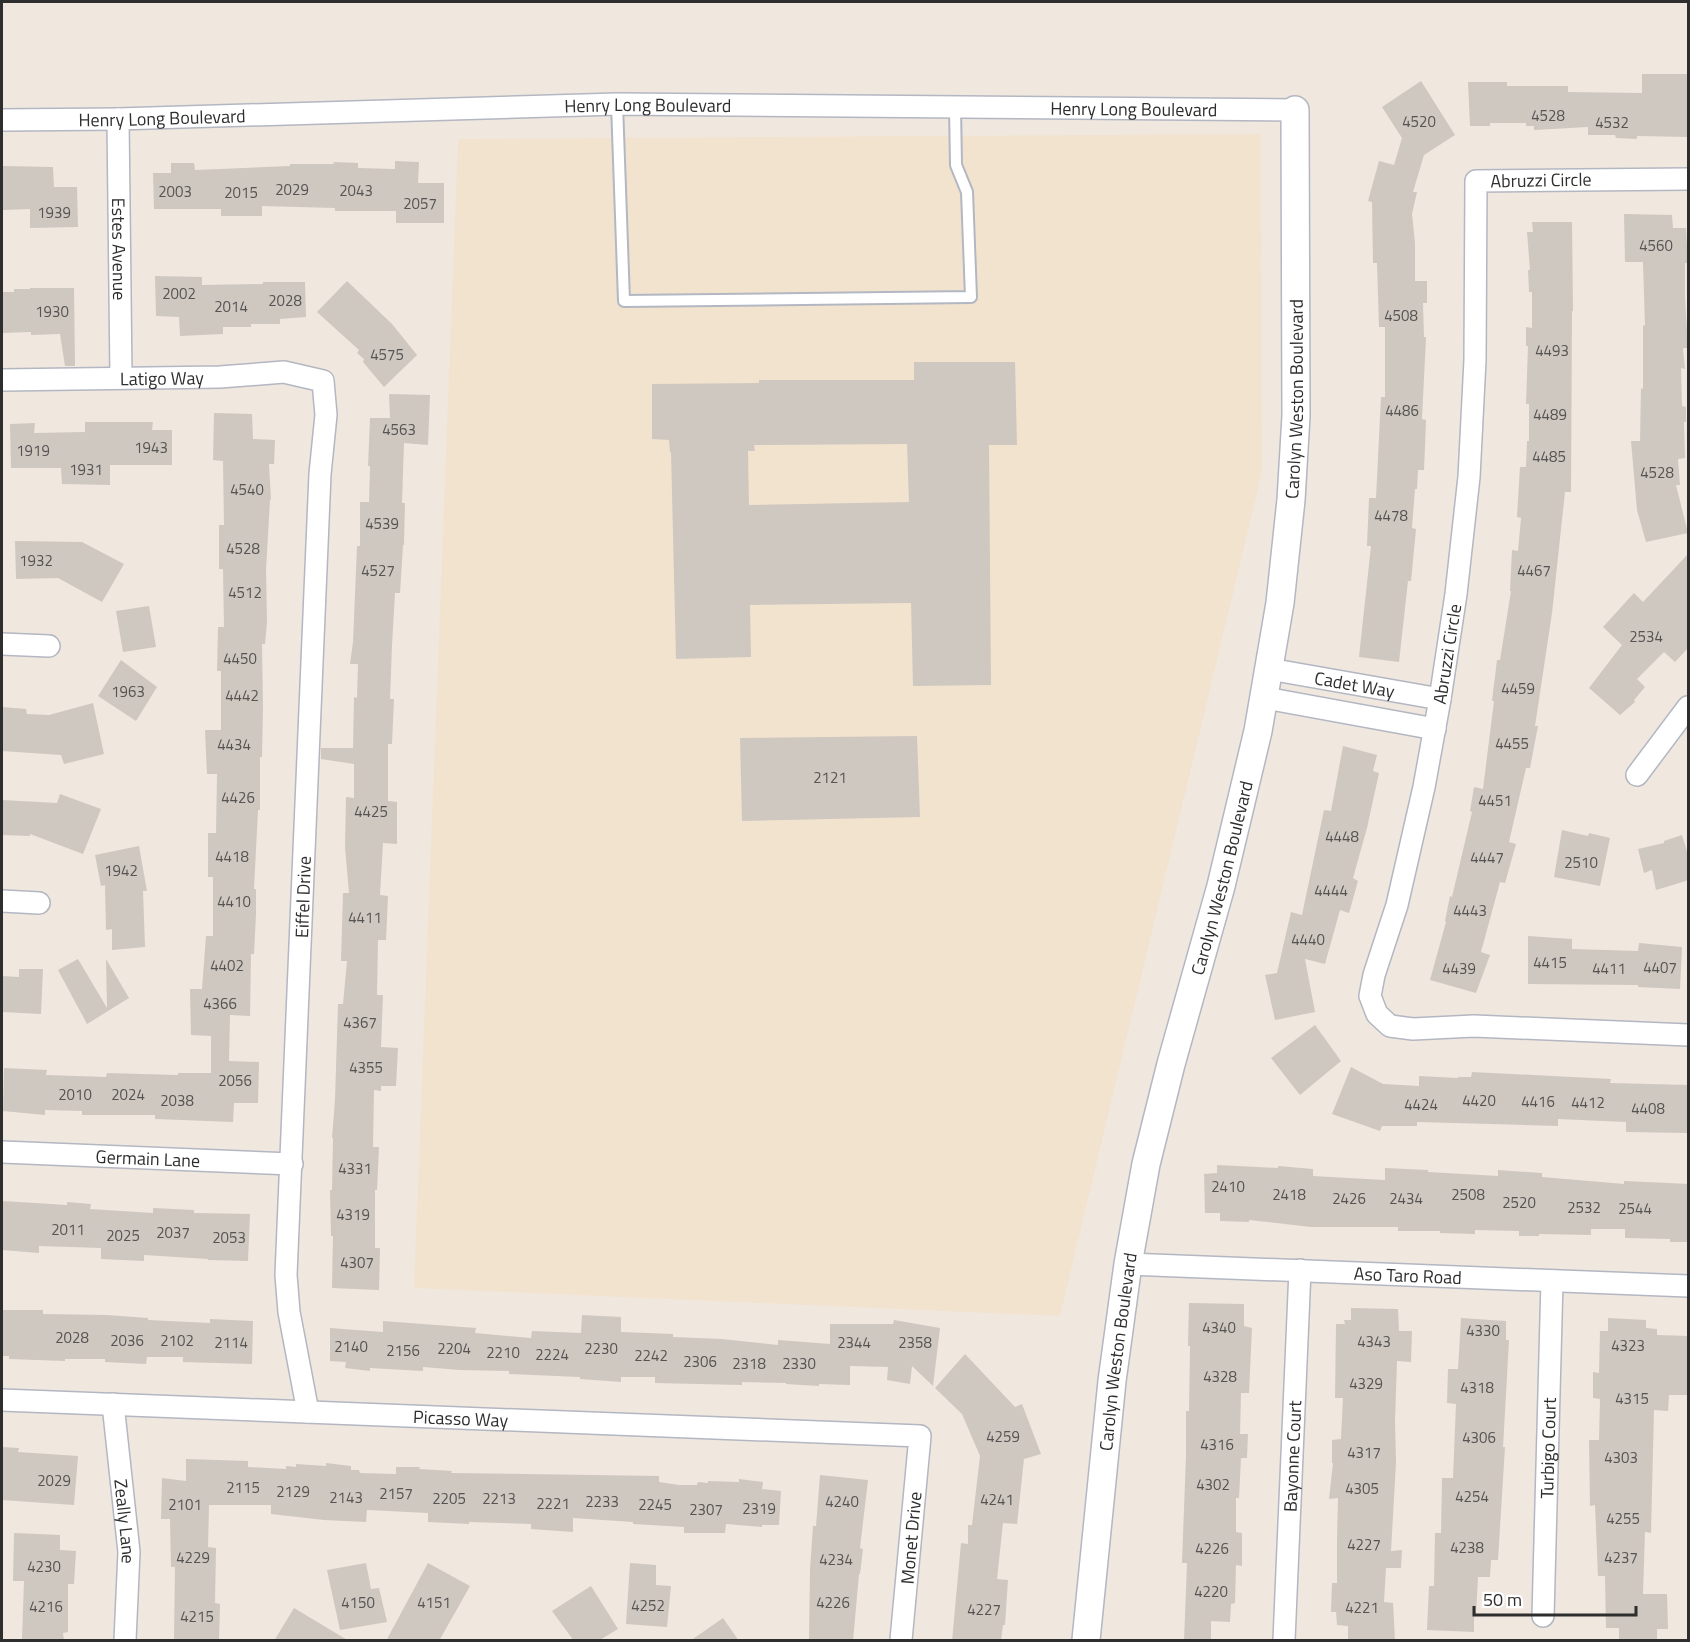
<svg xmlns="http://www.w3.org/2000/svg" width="1690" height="1642" font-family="'Titillium Web',sans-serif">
<rect width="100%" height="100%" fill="#f0e7df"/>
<!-- education -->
<path fill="#f2e3ce" d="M1261 134 1262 472 1060 1316 414 1288 458 139Z"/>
<!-- building -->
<g fill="#cfc8c0" fill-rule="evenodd">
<path d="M1642 74H1689V137L1637 136V139L1616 138 1615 135H1588V127L1534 130V126H1526V123H1490V126H1470L1468 82H1507V86H1568V92L1642 93Z"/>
<path d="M1421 81 1455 135 1424 155 1413 192H1417L1412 214 1415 243V281H1427V303H1423L1424 337H1426L1422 419 1426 420 1424 470H1418L1417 489H1415L1412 528 1416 529 1411 581H1408L1399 662 1359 657 1371 546H1367L1369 498H1376L1381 397H1385V327H1379L1377 263H1373L1372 202 1368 201 1379 161 1394 165 1402 138 1382 107Z"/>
<path d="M395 161 419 162 418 183H444V223H396V211H335V208L262 206V216H221V209H154L153 173H171V163H194L195 170 290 166V164H334L333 162 358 163V168L395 169Z"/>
<path d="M2 166 53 167 54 187H77L78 227 30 228V209L2 210Z"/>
<path d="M1624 214 1672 215 1673 228H1686L1688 263H1685V298L1688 348H1683L1685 369 1681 368 1682 406 1686 407V422H1684L1685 458 1678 459 1680 485H1676L1688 533 1646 542 1637 510 1631 441H1640L1641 388 1643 389V325L1645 326 1643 262H1625Z"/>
<path d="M1532 222H1572L1573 311H1572L1571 492H1565L1552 613 1535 726H1538L1530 768H1526L1509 842 1516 844 1505 883 1500 882 1481 952 1490 955 1476 993 1430 980 1446 922 1445 921 1450 896 1452 897 1472 812 1470 811 1474 787 1483 789 1494 701H1492L1497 660H1500L1511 591H1510L1512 550 1518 551 1521 518 1517 517 1520 467H1526L1527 441H1529V404H1526L1528 346H1526V327L1532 328V292H1529L1528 270H1530L1527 232H1533Z"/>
<path d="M155 276 202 277V285L263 284V282H305L306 317 280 319V324H251V327H223V334L180 336 179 317 156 316Z"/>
<path d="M347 281 392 324 417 355 384 387 363 362 364 359 357 353 359 350 317 312Z"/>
<path d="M30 288H74L75 366H65L60 334 31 335V332L2 333V292H14V289H30Z"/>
<path d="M914 362H1015L1017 445H989L991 685 913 686 911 603 750 605 751 657 676 659 671 452H670L669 440 652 439V384L759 383V380H914ZM907 444 909 502 749 505 748 451H755L754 445Z"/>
<path d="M389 394 430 395 428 445 404 443 402 503H405L404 545H403L400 593H395L392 645 390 699H394L392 744H388V801L397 802V844L383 843 380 895 388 896 386 940H378L377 995H383L381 1047 398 1048 396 1086H381V1091L374 1090 373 1147H379L377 1190H375V1248H380L379 1290 332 1288 333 1236H331L330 1190H332L333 1138H332L335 1100 338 1004H343L347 961H341L343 893H349L345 847 346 797 354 798V764L321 759V748H353L354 697 357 698 358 664H350L353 642 357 546H360V502H369L370 466H368L370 418H390Z"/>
<path d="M214 413 252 414 253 439 275 440 274 464H269L271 500H270L266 570 267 622 265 644H262L263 707 262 757H260V810H258L254 889H256V914L254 954H251L250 1016 230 1015 229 1061 259 1062 258 1103H234L233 1122 155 1119V1115H82V1111L45 1110V1115L3 1111 4 1068 47 1070 46 1075 106 1077 107 1073 178 1075V1073H211V1036L191 1035 190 989H202L206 936H213V877H208V833H216L217 774H207L205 730H221V671H217L218 627H224L223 569H219V525H224L223 461 213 460Z"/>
<path d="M85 422H153L152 430H172V465H110V485L62 484 61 468H11L10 424 35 423 34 433 85 432Z"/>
<path d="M15 541 82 542 124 564 102 602 58 578 16 579Z"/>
<path d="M1689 553V647L1675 662 1664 652 1637 679 1645 687 1634 700 1635 702 1620 715 1589 688 1622 645 1603 627 1634 593 1643 602Z"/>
<path d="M149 606 156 647 123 652 116 611Z"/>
<path d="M121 660 157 687 136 721 98 696Z"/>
<path d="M93 703 104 754 64 764 61 755 2 751V707L26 709 27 714 49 715Z"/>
<path d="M917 736 920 817 742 821 740 738Z"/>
<path d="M1343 746 1377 755 1373 771 1379 773 1367 828 1353 878 1358 881 1349 913 1340 910 1325 964 1305 959 1315 1012 1275 1020 1265 975 1277 973 1291 912 1302 915 1324 810 1331 811Z"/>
<path d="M60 794 101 809 83 854 30 834V836L2 835V800L57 803Z"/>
<path d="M1562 830 1588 836 1589 833 1610 838 1600 886 1554 877Z"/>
<path d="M1682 835 1689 858V880L1656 890 1652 870 1644 873 1638 849 1664 843V841Z"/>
<path d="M139 846 147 891H143L145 947 112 950V929L106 930 105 885 101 886 95 855Z"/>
<path d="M1528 936 1572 939V949L1638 951 1639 943 1682 947 1680 989 1638 987V985L1528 984Z"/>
<path d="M78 959 107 1008 106 959 129 998 87 1024 58 970Z"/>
<path d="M19 969H43L41 1014 2 1012V976L19 977Z"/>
<path d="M1315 1025 1341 1061 1300 1095 1271 1058Z"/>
<path d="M1351 1067 1383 1084 1419 1086V1076L1458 1078V1077H1471L1472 1072 1611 1079 1610 1083 1689 1085V1133L1626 1132V1122L1558 1119V1126L1417 1122V1126H1382L1380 1131 1332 1114Z"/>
<path d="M1217 1165 1278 1168V1166L1313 1169V1176L1385 1180V1168L1428 1170V1172L1498 1176V1170L1542 1173V1177L1624 1184V1181L1689 1184V1242H1670V1239L1625 1238V1229H1591V1235L1539 1234V1236H1519V1231L1475 1230V1234L1440 1233V1231H1398V1227H1311L1249 1220V1222L1220 1221V1213H1205L1204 1174 1217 1173Z"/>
<path d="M2 1201 67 1205V1202L91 1204 90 1209 153 1213V1208L194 1210V1213L250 1214 248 1261 208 1260V1259L144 1255V1261L101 1259V1248L39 1246V1253L2 1250Z"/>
<path d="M1189 1303 1244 1304V1326L1252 1328 1249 1393H1241L1240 1434H1248L1247 1458H1241L1239 1498H1236V1532L1242 1533V1566L1236 1565 1235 1603 1231 1604 1230 1622 1211 1621V1641H1184L1187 1563H1182L1186 1455V1411H1189L1190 1346H1188Z"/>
<path d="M1351 1308 1398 1309 1399 1331H1412L1411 1362 1397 1361 1395 1421 1396 1462 1391 1551 1402 1550 1401 1568H1386L1384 1602 1393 1603 1395 1641H1348V1626L1337 1625 1336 1612H1331L1332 1583H1337V1539L1338 1498 1329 1499 1333 1463H1332V1440L1341 1439 1343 1398H1335L1336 1324H1345L1344 1320H1351Z"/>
<path d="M2 1310H43V1314L107 1315 148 1318V1320L210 1323V1319L253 1321 252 1364 183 1362V1357H147L146 1364 105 1362V1359H65V1361L9 1359V1356H2Z"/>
<path d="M582 1315 621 1317V1332L673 1334V1337L722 1339 778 1345V1340L830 1344V1324H893L894 1320 940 1328 933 1386 912 1366 910 1384 887 1380 888 1367 850 1366V1385L819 1384V1386L786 1384V1383L742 1382V1385L655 1383V1377H621V1382L580 1379V1377L509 1374V1371L460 1370 423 1367V1371L370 1368V1371L345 1368 346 1362 330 1361V1328L383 1332V1321L476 1328 475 1333 531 1338 532 1331 581 1333Z"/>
<path d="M1461 1318 1506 1321V1340H1509L1503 1447H1505L1498 1560H1491L1490 1577H1478L1476 1614H1474V1632L1427 1630 1429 1586H1434L1435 1533H1441L1442 1478H1453L1456 1404 1447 1403 1448 1369H1458Z"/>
<path d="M1608 1318 1646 1320V1328L1657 1329V1335L1689 1336V1395H1669L1668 1411 1654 1410 1651 1533 1645 1532 1643 1594H1667L1668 1629H1657V1641H1619V1628H1606L1605 1576H1598L1595 1505 1590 1506 1589 1440H1599L1600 1399 1593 1398V1372L1599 1373 1600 1331H1608Z"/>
<path d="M965 1354 1015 1407 1022 1404 1041 1454 1024 1459 1017 1524 1003 1523 997 1579 1008 1580 1005 1625H1003L1001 1641H952L961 1543 968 1544V1525H972L980 1456 962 1414 935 1388Z"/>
<path d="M2 1447 19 1448 18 1452 78 1456 74 1505 2 1500Z"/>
<path d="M186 1459 248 1461V1467L286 1469V1466L296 1467V1464L326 1466V1463L351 1466V1470H359L360 1473 396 1474V1467H420L419 1469 452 1471 451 1473 659 1476V1482L679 1485H697L698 1482 708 1483V1481L739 1482V1479L763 1482 762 1489 781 1491 779 1525H762V1527L726 1524 725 1533H684V1527L633 1524V1522L573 1518V1532L531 1529V1524L469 1522V1524L428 1522V1513L367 1510 366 1522 324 1520 271 1514V1505H209L208 1547 216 1548 215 1603 220 1604 219 1641 174 1640 175 1567H171L170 1519H161L162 1478 186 1481Z"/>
<path d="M820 1475 868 1480 860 1548 863 1549 860 1574H859L853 1641H809L810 1570 813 1526H816Z"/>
<path d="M14 1533 60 1535V1550L76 1551 74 1584H68V1632L63 1633 64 1640 22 1639 24 1581H13Z"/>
<path d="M366 1563 371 1589 379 1588 387 1622 340 1630 327 1570Z"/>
<path d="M428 1563 470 1586 439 1641H386Z"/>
<path d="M630 1563 656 1565V1585L671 1586 667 1627 626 1624Z"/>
<path d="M591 1586 618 1629 598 1641H574L552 1611Z"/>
<path d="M294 1608 349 1641H274Z"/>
<path d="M723 1618 739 1641H690Z"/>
</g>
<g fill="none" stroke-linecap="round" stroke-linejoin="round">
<!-- service casing -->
<g stroke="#b3b7c2" stroke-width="14">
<path id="service" d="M617 104 624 301 971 297 967 192 956 165 955 107"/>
</g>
<!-- minor casing -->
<g stroke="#b3b7c2" stroke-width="24">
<g id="minor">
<path id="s1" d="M118 119 121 378"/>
<path id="s2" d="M2 120 118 119 617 104 1295 110"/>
<path d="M1688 179 1476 181 1475 360 1469 477 1456 594 1440 699 1424 787 1397 905 1374 975 1370 996 1377 1014 1390 1026 1413 1029 1474 1026 1688 1035"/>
<path id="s3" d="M2 380 220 377 284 372 323 381 326 415 320 474 286 1275 289 1312 308 1412"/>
<path d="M2 644 49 646"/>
<path id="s4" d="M1269 669 1440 699"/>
<path d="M1265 698 1435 729"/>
<path d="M1637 775 1688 707"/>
<path d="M2 901 39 903"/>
<path id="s5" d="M2 1152 292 1164"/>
<path id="s6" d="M1128 1264 1688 1286"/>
<path id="s7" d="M2 1400 920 1436 901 1640"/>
<path id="s8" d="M113 1404 129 1552 125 1640"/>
<path id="s9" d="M1543 1616 1552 1281"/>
<path id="s10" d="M1284 1640 1300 1270"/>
</g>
</g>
<!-- tertiary casing -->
<g stroke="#b3b7c2" stroke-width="30">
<g id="tertiary">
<path id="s11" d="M1086 1640 1112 1381 1128 1264 1146 1164 1171 1064 1221 886 1258 731 1280 603 1291 500 1296 416 1295 110"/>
</g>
</g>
<!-- service -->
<use href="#service" stroke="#fff" stroke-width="10"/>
<!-- minor -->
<use href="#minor" stroke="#fff" stroke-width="21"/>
<!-- tertiary -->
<use href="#tertiary" stroke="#fff" stroke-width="27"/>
</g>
<g text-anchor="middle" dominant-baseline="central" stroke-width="4.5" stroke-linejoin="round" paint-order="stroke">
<!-- number labels -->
<g font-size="15" fill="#565452">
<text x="1548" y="115">4528</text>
<text x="1419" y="121">4520</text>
<text x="1612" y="122">4532</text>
<text x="292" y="189">2029</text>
<text x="356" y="190">2043</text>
<text x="175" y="191">2003</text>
<text x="241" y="192">2015</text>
<text x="420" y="203">2057</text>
<text x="54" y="212">1939</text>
<text x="1656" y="245">4560</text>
<text x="179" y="293">2002</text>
<text x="285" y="300">2028</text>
<text x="231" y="306">2014</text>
<text x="52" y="311">1930</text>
<text x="1401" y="315">4508</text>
<text x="1552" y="350">4493</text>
<text x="387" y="354">4575</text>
<text x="1402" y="410">4486</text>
<text x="1550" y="414">4489</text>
<text x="399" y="429">4563</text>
<text x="151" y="447">1943</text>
<text x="33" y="450">1919</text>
<text x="1549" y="456">4485</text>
<text x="86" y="469">1931</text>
<text x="1657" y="472">4528</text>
<text x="247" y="489">4540</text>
<text x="1391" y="515">4478</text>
<text x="382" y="523">4539</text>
<text x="243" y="548">4528</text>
<text x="36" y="560">1932</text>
<text x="378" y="570">4527</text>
<text x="1534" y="570">4467</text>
<text x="245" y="592">4512</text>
<text x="1646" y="636">2534</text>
<text x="240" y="658">4450</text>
<text x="1518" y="688">4459</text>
<text x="128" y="691">1963</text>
<text x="242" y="695">4442</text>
<text x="1512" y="743">4455</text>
<text x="234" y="744">4434</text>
<text x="830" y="777">2121</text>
<text x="238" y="797">4426</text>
<text x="1495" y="800">4451</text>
<text x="371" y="811">4425</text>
<text x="1342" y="836">4448</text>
<text x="232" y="856">4418</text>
<text x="1487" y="857">4447</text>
<text x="1581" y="862">2510</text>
<text x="121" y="870">1942</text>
<text x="1331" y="890">4444</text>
<text x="234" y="901">4410</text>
<text x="1470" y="910">4443</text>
<text x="365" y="917">4411</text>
<text x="1308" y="939">4440</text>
<text x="1550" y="962">4415</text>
<text x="227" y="965">4402</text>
<text x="1660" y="967">4407</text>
<text x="1459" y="968">4439</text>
<text x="1609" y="968">4411</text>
<text x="220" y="1003">4366</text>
<text x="360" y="1022">4367</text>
<text x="366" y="1067">4355</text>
<text x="235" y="1080">2056</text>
<text x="75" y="1094">2010</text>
<text x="128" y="1094">2024</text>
<text x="177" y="1100">2038</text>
<text x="1479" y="1100">4420</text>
<text x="1538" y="1101">4416</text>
<text x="1588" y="1102">4412</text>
<text x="1421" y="1104">4424</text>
<text x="1648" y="1108">4408</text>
<text x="355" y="1168">4331</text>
<text x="1228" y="1186">2410</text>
<text x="1289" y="1194">2418</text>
<text x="1468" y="1194">2508</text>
<text x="1349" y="1198">2426</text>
<text x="1406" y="1198">2434</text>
<text x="1519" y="1202">2520</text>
<text x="1584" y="1207">2532</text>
<text x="1635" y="1208">2544</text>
<text x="353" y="1214">4319</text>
<text x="68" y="1229">2011</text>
<text x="173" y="1232">2037</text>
<text x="123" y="1235">2025</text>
<text x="229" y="1237">2053</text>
<text x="357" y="1262">4307</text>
<text x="1219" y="1327">4340</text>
<text x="1483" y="1330">4330</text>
<text x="72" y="1337">2028</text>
<text x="127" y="1340">2036</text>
<text x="177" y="1340">2102</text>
<text x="1374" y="1341">4343</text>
<text x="231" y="1342">2114</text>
<text x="854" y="1342">2344</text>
<text x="915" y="1342">2358</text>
<text x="1628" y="1345">4323</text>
<text x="351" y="1346">2140</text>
<text x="454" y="1348">2204</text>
<text x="601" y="1348">2230</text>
<text x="403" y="1350">2156</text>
<text x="503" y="1352">2210</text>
<text x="552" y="1354">2224</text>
<text x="651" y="1355">2242</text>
<text x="700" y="1361">2306</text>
<text x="749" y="1363">2318</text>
<text x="799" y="1363">2330</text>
<text x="1220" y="1376">4328</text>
<text x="1366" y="1383">4329</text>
<text x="1477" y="1387">4318</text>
<text x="1632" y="1398">4315</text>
<text x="1003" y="1436">4259</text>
<text x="1479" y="1437">4306</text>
<text x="1217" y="1444">4316</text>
<text x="1364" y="1452">4317</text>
<text x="1621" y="1457">4303</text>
<text x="54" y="1480">2029</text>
<text x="1213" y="1484">4302</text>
<text x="243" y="1487">2115</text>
<text x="1362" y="1488">4305</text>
<text x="293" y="1491">2129</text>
<text x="396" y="1493">2157</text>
<text x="1472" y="1496">4254</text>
<text x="346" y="1497">2143</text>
<text x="449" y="1498">2205</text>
<text x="499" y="1498">2213</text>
<text x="997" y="1499">4241</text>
<text x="602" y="1501">2233</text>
<text x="842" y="1501">4240</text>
<text x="553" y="1503">2221</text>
<text x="185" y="1504">2101</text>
<text x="655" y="1504">2245</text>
<text x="759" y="1508">2319</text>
<text x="706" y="1509">2307</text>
<text x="1623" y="1518">4255</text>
<text x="1364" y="1544">4227</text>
<text x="1467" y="1547">4238</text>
<text x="1212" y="1548">4226</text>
<text x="193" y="1557">4229</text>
<text x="1621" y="1557">4237</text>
<text x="836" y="1559">4234</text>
<text x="44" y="1566">4230</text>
<text x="1211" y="1591">4220</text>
<text x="358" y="1602">4150</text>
<text x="434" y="1602">4151</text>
<text x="833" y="1602">4226</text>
<text x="648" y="1605">4252</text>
<text x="46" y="1606">4216</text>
<text x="1362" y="1607">4221</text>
<text x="984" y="1609">4227</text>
<text x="197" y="1616">4215</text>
</g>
<!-- street labels -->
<g font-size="18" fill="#2e2e2e" stroke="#fff">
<text stroke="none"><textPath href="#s2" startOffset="646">Henry Long Boulevard</textPath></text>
<text stroke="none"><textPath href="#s2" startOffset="1132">Henry Long Boulevard</textPath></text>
<text stroke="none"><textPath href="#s2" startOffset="160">Henry Long Boulevard</textPath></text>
<text transform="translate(1541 180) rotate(-1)">Abruzzi Circle</text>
<text stroke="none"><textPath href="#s1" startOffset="130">Estes Avenue</textPath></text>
<text stroke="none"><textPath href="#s3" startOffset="160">Latigo Way</textPath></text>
<text stroke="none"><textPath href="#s11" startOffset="1262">Carolyn Weston Boulevard</textPath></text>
<text transform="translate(1447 654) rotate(-81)">Abruzzi Circle</text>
<text stroke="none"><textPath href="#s4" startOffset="87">Cadet Way</textPath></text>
<text stroke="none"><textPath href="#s11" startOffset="776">Carolyn Weston Boulevard</textPath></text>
<text transform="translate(303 897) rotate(-88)">Eiffel Drive</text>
<text stroke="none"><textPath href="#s5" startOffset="146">Germain Lane</textPath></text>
<text stroke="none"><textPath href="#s6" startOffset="280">Aso Taro Road</textPath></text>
<text stroke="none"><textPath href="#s11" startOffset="290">Carolyn Weston Boulevard</textPath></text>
<text stroke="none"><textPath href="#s7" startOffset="459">Picasso Way</textPath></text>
<text stroke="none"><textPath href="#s9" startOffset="168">Turbigo Court</textPath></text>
<text stroke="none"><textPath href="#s10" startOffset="184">Bayonne Court</textPath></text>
<text stroke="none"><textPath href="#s8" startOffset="118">Zeally Lane</textPath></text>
<text transform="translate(911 1538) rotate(-85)">Monet Drive</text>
</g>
</g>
<!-- border -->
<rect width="1690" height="1642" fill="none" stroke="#2e2e2e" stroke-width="6"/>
<!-- scale -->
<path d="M1474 1606v9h162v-9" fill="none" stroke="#2e2e2e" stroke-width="3"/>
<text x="1483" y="1606" font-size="18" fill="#2e2e2e" stroke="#ffffff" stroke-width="4.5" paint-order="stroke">50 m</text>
</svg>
